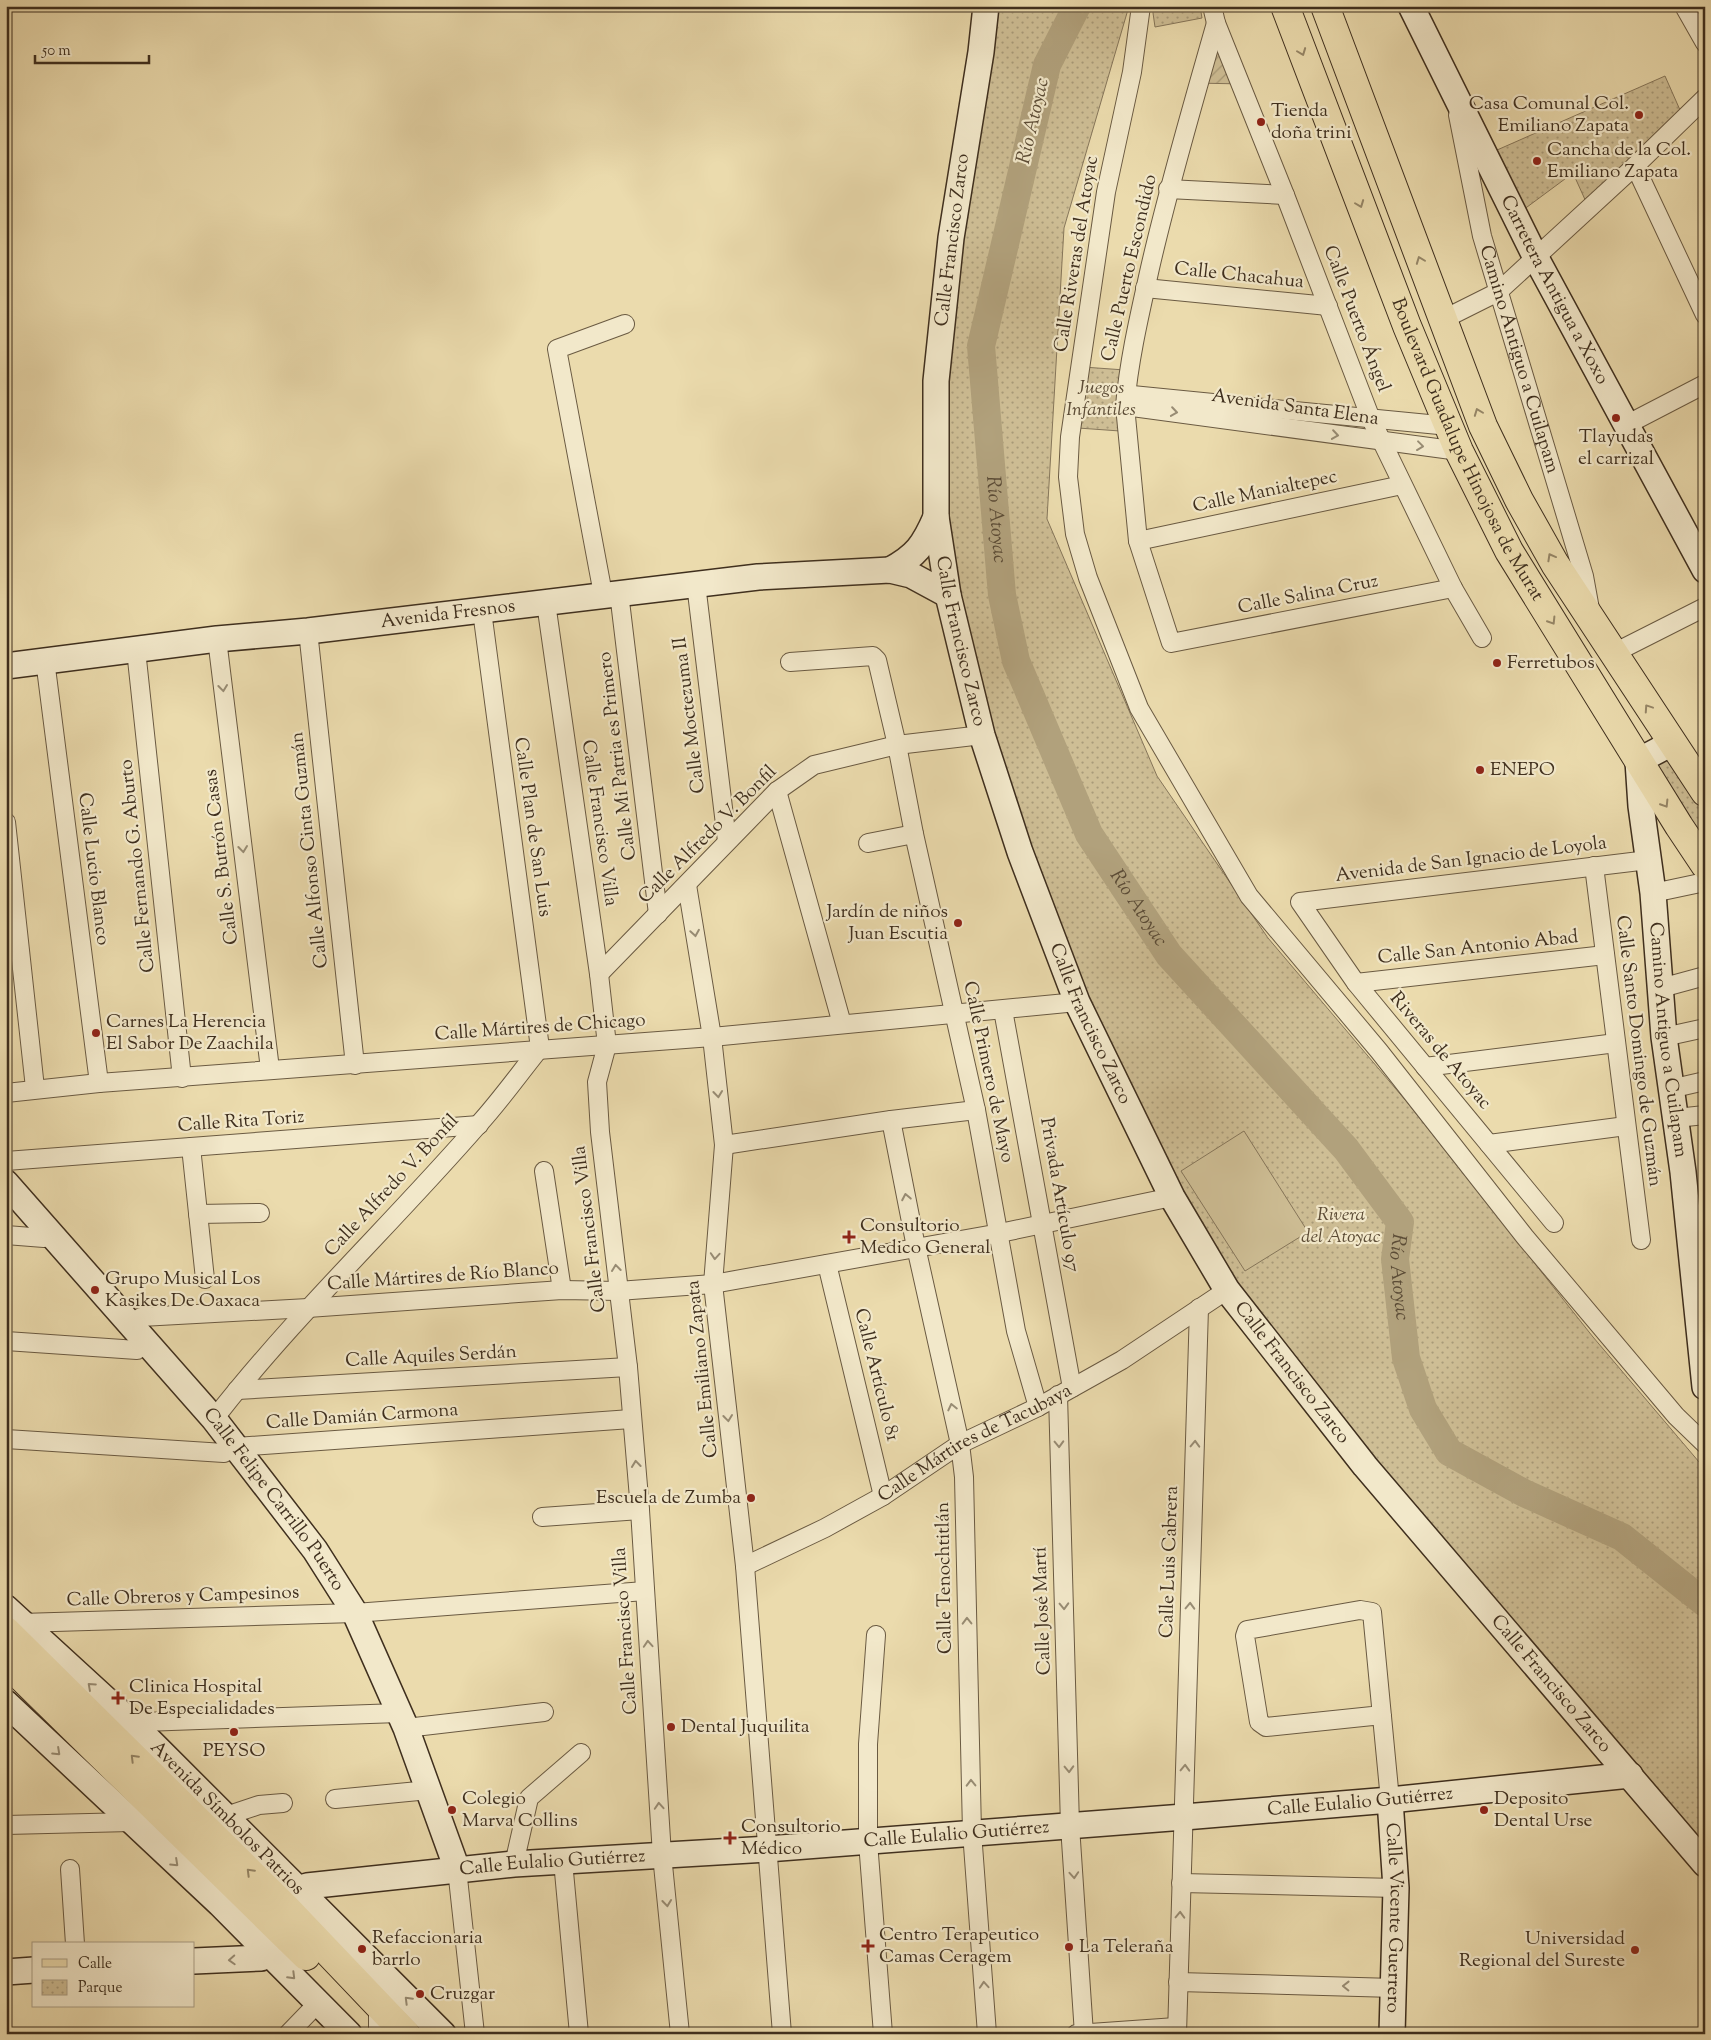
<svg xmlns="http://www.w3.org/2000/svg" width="1711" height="2040" font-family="'Sorts Mill Goudy',serif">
<defs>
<pattern id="park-dots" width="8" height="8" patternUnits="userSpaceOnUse" patternTransform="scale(1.25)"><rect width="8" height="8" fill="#cebe95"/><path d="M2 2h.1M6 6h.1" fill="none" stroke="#a99b79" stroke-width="1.8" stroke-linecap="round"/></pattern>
<pattern id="garden-furrows" width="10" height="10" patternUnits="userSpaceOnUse" patternTransform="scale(1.25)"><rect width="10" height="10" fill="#cebe95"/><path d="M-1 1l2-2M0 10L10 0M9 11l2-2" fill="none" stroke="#a99b79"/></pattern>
</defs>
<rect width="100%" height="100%" fill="#ebdbad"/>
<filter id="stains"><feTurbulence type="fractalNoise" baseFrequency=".004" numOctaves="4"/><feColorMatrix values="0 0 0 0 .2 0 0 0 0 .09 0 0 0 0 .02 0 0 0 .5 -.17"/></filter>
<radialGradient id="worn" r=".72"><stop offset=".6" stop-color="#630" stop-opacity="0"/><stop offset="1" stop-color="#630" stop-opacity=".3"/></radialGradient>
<!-- park -->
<g fill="url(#park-dots)" stroke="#86765a">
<path d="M986 6H1129L1064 228 1047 519 1157 776 1268 938 1406 1101 1593 1337 1705 1469V1876L1227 1290 1077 1002 948 595 936 381Z"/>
<path d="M1152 6H1200L1202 18 1155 27Z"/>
<path d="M1665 76 1680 110 1587 204 1573 173 1519 213 1488 154Z"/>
<path d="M1083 367 1125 370 1120 431 1078 428Z"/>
<path d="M1670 748 1705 800V849L1651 762Z"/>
</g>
<!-- garden -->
<path fill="url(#garden-furrows)" stroke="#86765a" d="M1216 23 1245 84 1193 83Z"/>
<!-- pitch -->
<path fill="#cebe95" stroke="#86765a" d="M1244 1131 1308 1232 1245 1271 1181 1171Z"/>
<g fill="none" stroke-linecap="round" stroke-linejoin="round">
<!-- river -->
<path stroke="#b1a17c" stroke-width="28" id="s1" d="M1077 6 1047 65 981 346 1002 595 1016 661 1089 834 1169 955 1346 1149 1400 1222 1395 1259 1406 1358 1423 1409 1449 1452 1524 1493 1622 1537 1705 1603"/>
<!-- street casing -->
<g stroke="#6a5a42" stroke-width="20">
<g id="street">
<path d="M1141 6 1132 72 1106 192 1070 437 1068 477 1075 534 1088 578 1139 708 1249 896 1379 1051 1525 1237 1676 1416 1705 1444"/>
<path d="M1212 6 1216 23 1285 195 1371 419 1453 588 1482 638"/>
<path d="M1684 6 1705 43"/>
<path d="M1216 23C1193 104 1169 185 1150 268 1140 313 1129 359 1125 406L1138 541 1171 643 1453 588"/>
<path id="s2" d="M1458 115 1482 236 1584 576 1590 609"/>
<path d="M1635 166 1705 315"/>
<path d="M1168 189 1285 195"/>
<path d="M1145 288 1328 306"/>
<path d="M1442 320 1498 292 1635 166 1705 98"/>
<path d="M1132 395 1449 426"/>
<path d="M1125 406 1459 451"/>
<path d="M1626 425 1705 384"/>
<path d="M1138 541 1402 485"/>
<path d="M696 584 727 841"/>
<path d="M619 593 658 914"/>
<path d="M603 594 557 349 625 324"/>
<path d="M546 603 599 974 607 1045 597 1082 600 1132 628 1367 640 1510 662 1855 680 2034"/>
<path d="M308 631 355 1065"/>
<path d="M217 639 270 1069"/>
<path d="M136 650 182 1078"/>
<path d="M1612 654 1705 607"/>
<path d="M45 660 99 1083"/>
<path d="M790 662 873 656 877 660 897 745 914 834 976 1110 1016 1331 1038 1407"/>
<path d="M777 791 842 1024"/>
<path d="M6 822 35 1088"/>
<path d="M868 843 914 834"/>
<path d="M1594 866 1641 1240"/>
<path d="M687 885 712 1037 724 1145 713 1284 745 1566 782 2034"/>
<path d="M1653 893 1705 882"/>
<path d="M599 974 777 791 814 765 897 745 982 735"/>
<path d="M1356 983 1605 955"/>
<path d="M1661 988 1705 976"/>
<path d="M1003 1010 1072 1388"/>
<path d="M1664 1037 1705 1028"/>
<path d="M1425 1067 1616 1043"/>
<path d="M1670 1089 1705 1081"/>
<path d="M6 1093 99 1083 712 1037 1077 1002"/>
<path d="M1676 1118 1705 1115"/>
<path d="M891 1120 916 1247 960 1444 964 1477 972 1832 987 2034"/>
<path d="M1489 1144 1626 1126"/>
<path d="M724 1145 891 1120 976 1110"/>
<path d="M191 1147 205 1279"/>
<path d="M6 1161 479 1125"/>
<path d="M544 1171 562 1290"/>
<path d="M198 1214 260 1213"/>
<path d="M1554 1223 1356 983 1300 902 1648 860"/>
<path d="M6 1235 44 1238 51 1233"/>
<path d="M827 1264 883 1496"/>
<path d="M131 1324 141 1317 308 1308 562 1290 618 1291 713 1284 1000 1233 1172 1197"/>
<path d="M6 1341 137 1350 146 1342"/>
<path d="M237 1390 628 1367"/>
<path d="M1058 1395 1070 1826 1084 2034"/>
<path d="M214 1419C295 1315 391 1225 478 1125 500 1101 519 1074 540 1048L482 611"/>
<path d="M6 1439 224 1453 236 1447 631 1419"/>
<path d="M542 1517 640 1510"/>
<path id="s3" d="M745 1566 825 1528 883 1496 960 1444 1038 1407 1122 1360 1227 1290"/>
<path d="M21 1623 355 1613 645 1591"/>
<path d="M876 1635 868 1744V1842L883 2034"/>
<path d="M1382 1715 1266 1727 1259 1722 1245 1636 1247 1630 1360 1610 1372 1612 1390 1800"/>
<path d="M137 1728 143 1722 399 1713"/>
<path d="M406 1728 544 1712"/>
<path d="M335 1799 429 1790"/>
<path d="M226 1816 259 1805 283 1803"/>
<path d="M6 1825 131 1822"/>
<path d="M563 1861 579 2034"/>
<path d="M514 1864 529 1798 581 1753"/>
<path d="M70 1869 75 1944"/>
<path d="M457 1869 475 2034"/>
<path d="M1181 1883 1396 1888"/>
<path d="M1178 1982 1394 1988"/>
<path d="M288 2034 318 2003"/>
<path d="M378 2034V2006"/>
<path d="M1076 2034 1176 2027"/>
<path d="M1177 2034 1199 1308"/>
</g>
</g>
<!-- secondary casing -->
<g stroke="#3f2f1e" stroke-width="28">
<g id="secondary">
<path id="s4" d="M986 6 981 52 951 238 936 381V517L948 595 982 735 1020 852 1077 1002 1172 1197 1227 1290 1365 1466 1705 1864"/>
<path id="s5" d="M1411 6 1536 258 1705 570"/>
<path d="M890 570C916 556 924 545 936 517"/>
<path id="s6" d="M6 666 217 639 308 631 758 577 890 570 911 575 948 595"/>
<path id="s7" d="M1672 743 1638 761 1641 806 1653 893 1664 1037 1683 1172 1705 1387"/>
<path id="s8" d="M6 1183 214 1419 315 1550 355 1613 406 1728 457 1869"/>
<path id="s9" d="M6 1608 137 1728 443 2034"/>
<path d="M6 1703 220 1904 349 2034"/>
<path id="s10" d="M1390 1800 1396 1888 1392 2034"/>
<path id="s11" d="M194 1961 261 1958 285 1934V1907L307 1886 514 1864 767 1849 1184 1817 1390 1800 1630 1775"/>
<path d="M6 1972 34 1970"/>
</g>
</g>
<!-- primary casing -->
<g stroke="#3f2f1e" stroke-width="30">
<g id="primary">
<path id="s12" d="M1285 6 1407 326 1459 451 1509 551 1679 826 1705 865"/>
<path d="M1325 6 1483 426 1519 500 1555 564 1705 792"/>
<path d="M6 1631 285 1907 406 2034"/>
<path d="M6 1662 306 1956"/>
</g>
</g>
<!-- street -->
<use href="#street" stroke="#f2e8ca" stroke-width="18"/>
<!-- secondary -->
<use href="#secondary" stroke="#f2e8ca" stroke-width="25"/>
<!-- primary -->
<use href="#primary" stroke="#ebdbad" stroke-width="28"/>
</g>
<!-- one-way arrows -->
<defs><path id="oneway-chevron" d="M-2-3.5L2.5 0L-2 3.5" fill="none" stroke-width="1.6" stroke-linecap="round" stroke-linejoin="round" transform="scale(1.25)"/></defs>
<g stroke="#958566">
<use href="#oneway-chevron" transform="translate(1302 52) rotate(69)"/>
<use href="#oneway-chevron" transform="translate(1360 204) rotate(69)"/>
<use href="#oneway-chevron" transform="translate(1420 260) rotate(-111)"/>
<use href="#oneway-chevron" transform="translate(1478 412) rotate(-111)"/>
<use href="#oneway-chevron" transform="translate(1551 557) rotate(-119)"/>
<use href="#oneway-chevron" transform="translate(1552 621) rotate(58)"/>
<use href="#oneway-chevron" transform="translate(1648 708) rotate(-124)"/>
<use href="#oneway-chevron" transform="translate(1665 804) rotate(58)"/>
<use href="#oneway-chevron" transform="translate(134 1758) rotate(-135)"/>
<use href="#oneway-chevron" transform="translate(250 1872) rotate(-135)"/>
</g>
<g stroke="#988c74">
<use href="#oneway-chevron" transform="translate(1174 412) rotate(8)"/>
<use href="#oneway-chevron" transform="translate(1335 435) rotate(8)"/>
<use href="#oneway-chevron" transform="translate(1420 446) rotate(7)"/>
<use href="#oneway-chevron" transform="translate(223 688) rotate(83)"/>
<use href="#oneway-chevron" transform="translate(243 849) rotate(83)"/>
<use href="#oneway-chevron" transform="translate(695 933) rotate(81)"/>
<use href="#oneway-chevron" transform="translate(718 1094) rotate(84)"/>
<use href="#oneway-chevron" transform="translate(906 1197) rotate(-101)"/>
<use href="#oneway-chevron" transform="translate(715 1256) rotate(94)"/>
<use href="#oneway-chevron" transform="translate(616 1268) rotate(-97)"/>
<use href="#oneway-chevron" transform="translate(952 1407) rotate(-103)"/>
<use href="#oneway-chevron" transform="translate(728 1418) rotate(83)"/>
<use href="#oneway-chevron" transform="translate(1059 1444) rotate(88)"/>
<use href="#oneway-chevron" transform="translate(1195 1444) rotate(-88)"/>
<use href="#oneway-chevron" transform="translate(636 1464) rotate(-96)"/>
<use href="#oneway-chevron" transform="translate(1064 1606) rotate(88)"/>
<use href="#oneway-chevron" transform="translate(1190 1606) rotate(-88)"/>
<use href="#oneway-chevron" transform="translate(967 1621) rotate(-91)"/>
<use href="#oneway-chevron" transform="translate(648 1644) rotate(-94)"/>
<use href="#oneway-chevron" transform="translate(91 1686) rotate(-138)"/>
<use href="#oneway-chevron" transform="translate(57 1752) rotate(43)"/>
<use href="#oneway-chevron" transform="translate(1185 1768) rotate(-88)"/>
<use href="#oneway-chevron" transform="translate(1069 1769) rotate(88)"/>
<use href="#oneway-chevron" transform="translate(971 1783) rotate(-91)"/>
<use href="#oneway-chevron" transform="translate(659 1806) rotate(-94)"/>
<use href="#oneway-chevron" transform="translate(175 1863) rotate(43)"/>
<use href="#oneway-chevron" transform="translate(1074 1875) rotate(86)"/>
<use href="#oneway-chevron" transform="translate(667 1903) rotate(84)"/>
<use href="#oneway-chevron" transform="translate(1180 1915) rotate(-88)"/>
<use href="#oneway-chevron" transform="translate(232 1960) rotate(177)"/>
<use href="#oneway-chevron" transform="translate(292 1976) rotate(45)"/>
<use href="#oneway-chevron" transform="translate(984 1985) rotate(-94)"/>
<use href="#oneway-chevron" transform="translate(1346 1986) rotate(-179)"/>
<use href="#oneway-chevron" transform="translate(408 2000) rotate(-135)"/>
</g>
<!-- markers -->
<g fill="#8f2418" stroke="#f2e8ca" stroke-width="2">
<circle cx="1639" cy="115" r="5"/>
<circle cx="1261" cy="122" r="5"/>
<circle cx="1537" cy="161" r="5"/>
<circle cx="1616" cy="418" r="5"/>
<circle cx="1497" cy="663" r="5"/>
<circle cx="1480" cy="770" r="5"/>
<circle cx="958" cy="923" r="5"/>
<circle cx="96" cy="1033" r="5"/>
<path d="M846.5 1229.5h5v5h5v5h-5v5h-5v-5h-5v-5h5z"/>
<circle cx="95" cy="1290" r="5"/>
<circle cx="751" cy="1498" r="5"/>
<path d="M115.5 1690.5h5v5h5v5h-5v5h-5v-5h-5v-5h5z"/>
<circle cx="671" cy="1727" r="5"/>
<circle cx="234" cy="1732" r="5"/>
<circle cx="452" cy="1810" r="5"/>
<circle cx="1484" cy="1810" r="5"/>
<path d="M727.5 1830.5h5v5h5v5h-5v5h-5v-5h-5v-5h5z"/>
<path d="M865.5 1938.5h5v5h5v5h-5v5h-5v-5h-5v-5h5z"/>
<circle cx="1069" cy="1947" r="5"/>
<circle cx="362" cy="1949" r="5"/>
<circle cx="1635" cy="1950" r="5"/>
<circle cx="420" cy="1994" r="5"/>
</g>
<g text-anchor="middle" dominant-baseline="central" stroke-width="4.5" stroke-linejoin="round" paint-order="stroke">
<!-- poi labels -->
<g font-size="19" fill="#3f2f1e" stroke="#f2e8ca" text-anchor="start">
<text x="1629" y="104" text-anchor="end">Casa Comunal Col.<tspan x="1629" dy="22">Emiliano Zapata</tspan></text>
<text x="1271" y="111">Tienda<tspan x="1271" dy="22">doña trini</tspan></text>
<text x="1547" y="150">Cancha de la Col.<tspan x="1547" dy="22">Emiliano Zapata</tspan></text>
<text x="1616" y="437" text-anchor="middle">Tlayudas<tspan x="1616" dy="22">el carrizal</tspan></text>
<text x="1507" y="663">Ferretubos</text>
<text x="1490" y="770">ENEPO</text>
<text x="948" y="912" text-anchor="end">Jardín de niños<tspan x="948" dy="22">Juan Escutia</tspan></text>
<text x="106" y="1022">Carnes La Herencia<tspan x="106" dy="22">El Sabor De Zaachila</tspan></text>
<text x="860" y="1226">Consultorio<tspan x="860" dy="22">Medico General</tspan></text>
<text x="105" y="1279">Grupo Musical Los<tspan x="105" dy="22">Kasikes De Oaxaca</tspan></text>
<text x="741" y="1498" text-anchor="end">Escuela de Zumba</text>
<text x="129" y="1687">Clinica Hospital<tspan x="129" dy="22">De Especialidades</tspan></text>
<text x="681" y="1727">Dental Juquilita</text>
<text x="234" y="1751" text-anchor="middle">PEYSO</text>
<text x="462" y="1799">Colegio<tspan x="462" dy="22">Marva Collins</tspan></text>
<text x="1494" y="1799">Deposito<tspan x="1494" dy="22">Dental Urse</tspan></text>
<text x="741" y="1827">Consultorio<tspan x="741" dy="22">Médico</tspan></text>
<text x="879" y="1935">Centro Terapeutico<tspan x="879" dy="22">Camas Ceragem</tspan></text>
<text x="372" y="1938">Refaccionaria<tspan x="372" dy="22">barrlo</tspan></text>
<text x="1625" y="1939" text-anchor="end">Universidad<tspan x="1625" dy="22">Regional del Sureste</tspan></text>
<text x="1079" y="1947">La Teleraña</text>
<text x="430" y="1994">Cruzgar</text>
</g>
<!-- street labels -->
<g font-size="19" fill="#3f2f1e" stroke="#f2e8ca">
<text transform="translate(953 240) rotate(-83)">Calle Francisco Zarco</text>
<text transform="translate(1077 254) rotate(-81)">Calle Riveras del Atoyac</text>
<text transform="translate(1130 268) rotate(-77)">Calle Puerto Escondido</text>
<text transform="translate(1239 276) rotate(6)">Calle Chacahua</text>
<text stroke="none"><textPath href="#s5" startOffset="318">Carretera Antigua a Xoxo</textPath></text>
<text transform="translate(1356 319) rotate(69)">Calle Puerto Ángel</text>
<text stroke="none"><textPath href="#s2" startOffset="252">Camino Antiguo a Cuilapam</textPath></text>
<text transform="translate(1295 408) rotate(8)">Avenida Santa Elena</text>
<text stroke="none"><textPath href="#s12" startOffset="480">Boulevard Guadalupe Hinojosa de Murat</textPath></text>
<text transform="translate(1265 492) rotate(-12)">Calle Manialtepec</text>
<text transform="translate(1308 595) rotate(-11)">Calle Salina Cruz</text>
<text stroke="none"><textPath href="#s6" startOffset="445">Avenida Fresnos</textPath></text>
<text stroke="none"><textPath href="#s4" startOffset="641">Calle Francisco Zarco</textPath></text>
<text transform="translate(690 715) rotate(-97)">Calle Moctezuma II</text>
<text transform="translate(618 756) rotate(-97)">Calle Mi Patria es Primero</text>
<text transform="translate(599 823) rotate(82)">Calle Francisco Villa</text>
<text transform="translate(532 827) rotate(82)">Calle Plan de San Luis</text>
<text transform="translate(708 835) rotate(-45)">Calle Alfredo V. Bonfil</text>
<text transform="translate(310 850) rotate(-96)">Calle Alfonso Cinta Guzmán</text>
<text transform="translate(222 857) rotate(-97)">Calle S. Butrón Casas</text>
<text transform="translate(1471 860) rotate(-7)">Avenida de San Ignacio de Loyola</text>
<text transform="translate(138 866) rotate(-96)">Calle Fernando G. Aburto</text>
<text transform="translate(93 869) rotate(83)">Calle Lucio Blanco</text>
<text transform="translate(1478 948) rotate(-6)">Calle San Antonio Abad</text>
<text stroke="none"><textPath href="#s4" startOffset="1046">Calle Francisco Zarco</textPath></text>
<text transform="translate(540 1028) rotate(-4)">Calle Mártires de Chicago</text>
<text stroke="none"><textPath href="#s7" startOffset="319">Camino Antiguo a Cuilapam</textPath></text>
<text transform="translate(1440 1051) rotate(50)">Riveras de Atoyac</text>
<text transform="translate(1638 1051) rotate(83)">Calle Santo Domingo de Guzmán</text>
<text transform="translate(988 1072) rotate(78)">Calle Primero de Mayo</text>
<text transform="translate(241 1122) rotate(-4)">Calle Rita Toriz</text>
<text transform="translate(392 1186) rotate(-47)">Calle Alfredo V. Bonfil</text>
<text transform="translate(1059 1195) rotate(80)">Privada Artículo 97</text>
<text transform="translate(590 1229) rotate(-97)">Calle Francisco Villa</text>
<text transform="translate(443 1277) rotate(-4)">Calle Mártires de Río Blanco</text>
<text transform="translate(431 1357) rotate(-3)">Calle Aquiles Serdán</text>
<text transform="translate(703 1369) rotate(-96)">Calle Emiliano Zapata</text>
<text stroke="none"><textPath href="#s4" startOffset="1451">Calle Francisco Zarco</textPath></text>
<text transform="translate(876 1375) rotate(76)">Calle Artículo 81</text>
<text transform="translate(362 1417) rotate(-4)">Calle Damián Carmona</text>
<text stroke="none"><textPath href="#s3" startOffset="261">Calle Mártires de Tacubaya</textPath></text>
<text stroke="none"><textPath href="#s8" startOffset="415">Calle Felipe Carrillo Puerto</textPath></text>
<text transform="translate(1170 1562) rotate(-88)">Calle Luis Cabrera</text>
<text transform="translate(945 1578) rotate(-91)">Calle Tenochtitlán</text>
<text transform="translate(183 1597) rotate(-2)">Calle Obreros y Campesinos</text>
<text transform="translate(1043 1611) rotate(-92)">Calle José Martí</text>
<text transform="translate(626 1631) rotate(-94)">Calle Francisco Villa</text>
<text stroke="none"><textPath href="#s4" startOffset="1856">Calle Francisco Zarco</textPath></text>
<text stroke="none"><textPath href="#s11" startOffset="1215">Calle Eulalio Gutiérrez</textPath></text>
<text stroke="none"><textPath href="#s9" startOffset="305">Avenida Símbolos Patrios</textPath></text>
<text stroke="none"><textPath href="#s11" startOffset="810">Calle Eulalio Gutiérrez</textPath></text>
<text stroke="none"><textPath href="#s11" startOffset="405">Calle Eulalio Gutiérrez</textPath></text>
<text stroke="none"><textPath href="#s10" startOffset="118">Calle Vicente Guerrero</textPath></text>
</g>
<!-- park labels -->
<g font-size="19" font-style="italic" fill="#5c4c36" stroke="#f2e8ca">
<text x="1101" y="388">Juegos<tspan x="1101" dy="22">Infantiles</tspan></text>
<text x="1341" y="1215">Rivera<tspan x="1341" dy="22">del Atoyac</tspan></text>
</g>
<!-- water labels -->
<g font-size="20" font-style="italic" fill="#5c4c36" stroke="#f2e8ca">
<text transform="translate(1034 121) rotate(-77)">Río Atoyac</text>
<text stroke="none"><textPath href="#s1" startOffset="529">Río Atoyac</textPath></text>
<text stroke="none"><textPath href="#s1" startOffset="949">Río Atoyac</textPath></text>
<text stroke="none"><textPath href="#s1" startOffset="1414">Río Atoyac</textPath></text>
</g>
</g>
<!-- margin -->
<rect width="1711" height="2040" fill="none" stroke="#ebdbad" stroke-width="25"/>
<rect x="8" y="8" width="1696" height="2025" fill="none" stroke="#3f2f1e" stroke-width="2.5"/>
<rect x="12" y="12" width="1686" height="2015" fill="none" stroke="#3f2f1e"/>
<!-- legend -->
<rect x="32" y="1942" width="162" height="65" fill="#f2e8ca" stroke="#aa9e85"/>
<rect x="42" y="1959" width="25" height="8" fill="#ebdbad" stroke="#aa9e85"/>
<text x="78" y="1968" font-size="15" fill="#3f2f1e">Calle</text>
<rect x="42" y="1980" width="25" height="15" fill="url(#park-dots)" stroke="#aa9e85"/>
<text x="78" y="1992" font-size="15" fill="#3f2f1e">Parque</text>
<!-- scale -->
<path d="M35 55v8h114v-8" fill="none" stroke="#3f2f1e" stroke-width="2.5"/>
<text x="42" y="55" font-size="15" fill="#3f2f1e" stroke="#f2e8ca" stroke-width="4" paint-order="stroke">50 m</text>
<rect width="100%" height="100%" filter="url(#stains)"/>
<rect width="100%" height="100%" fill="url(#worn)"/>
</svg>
